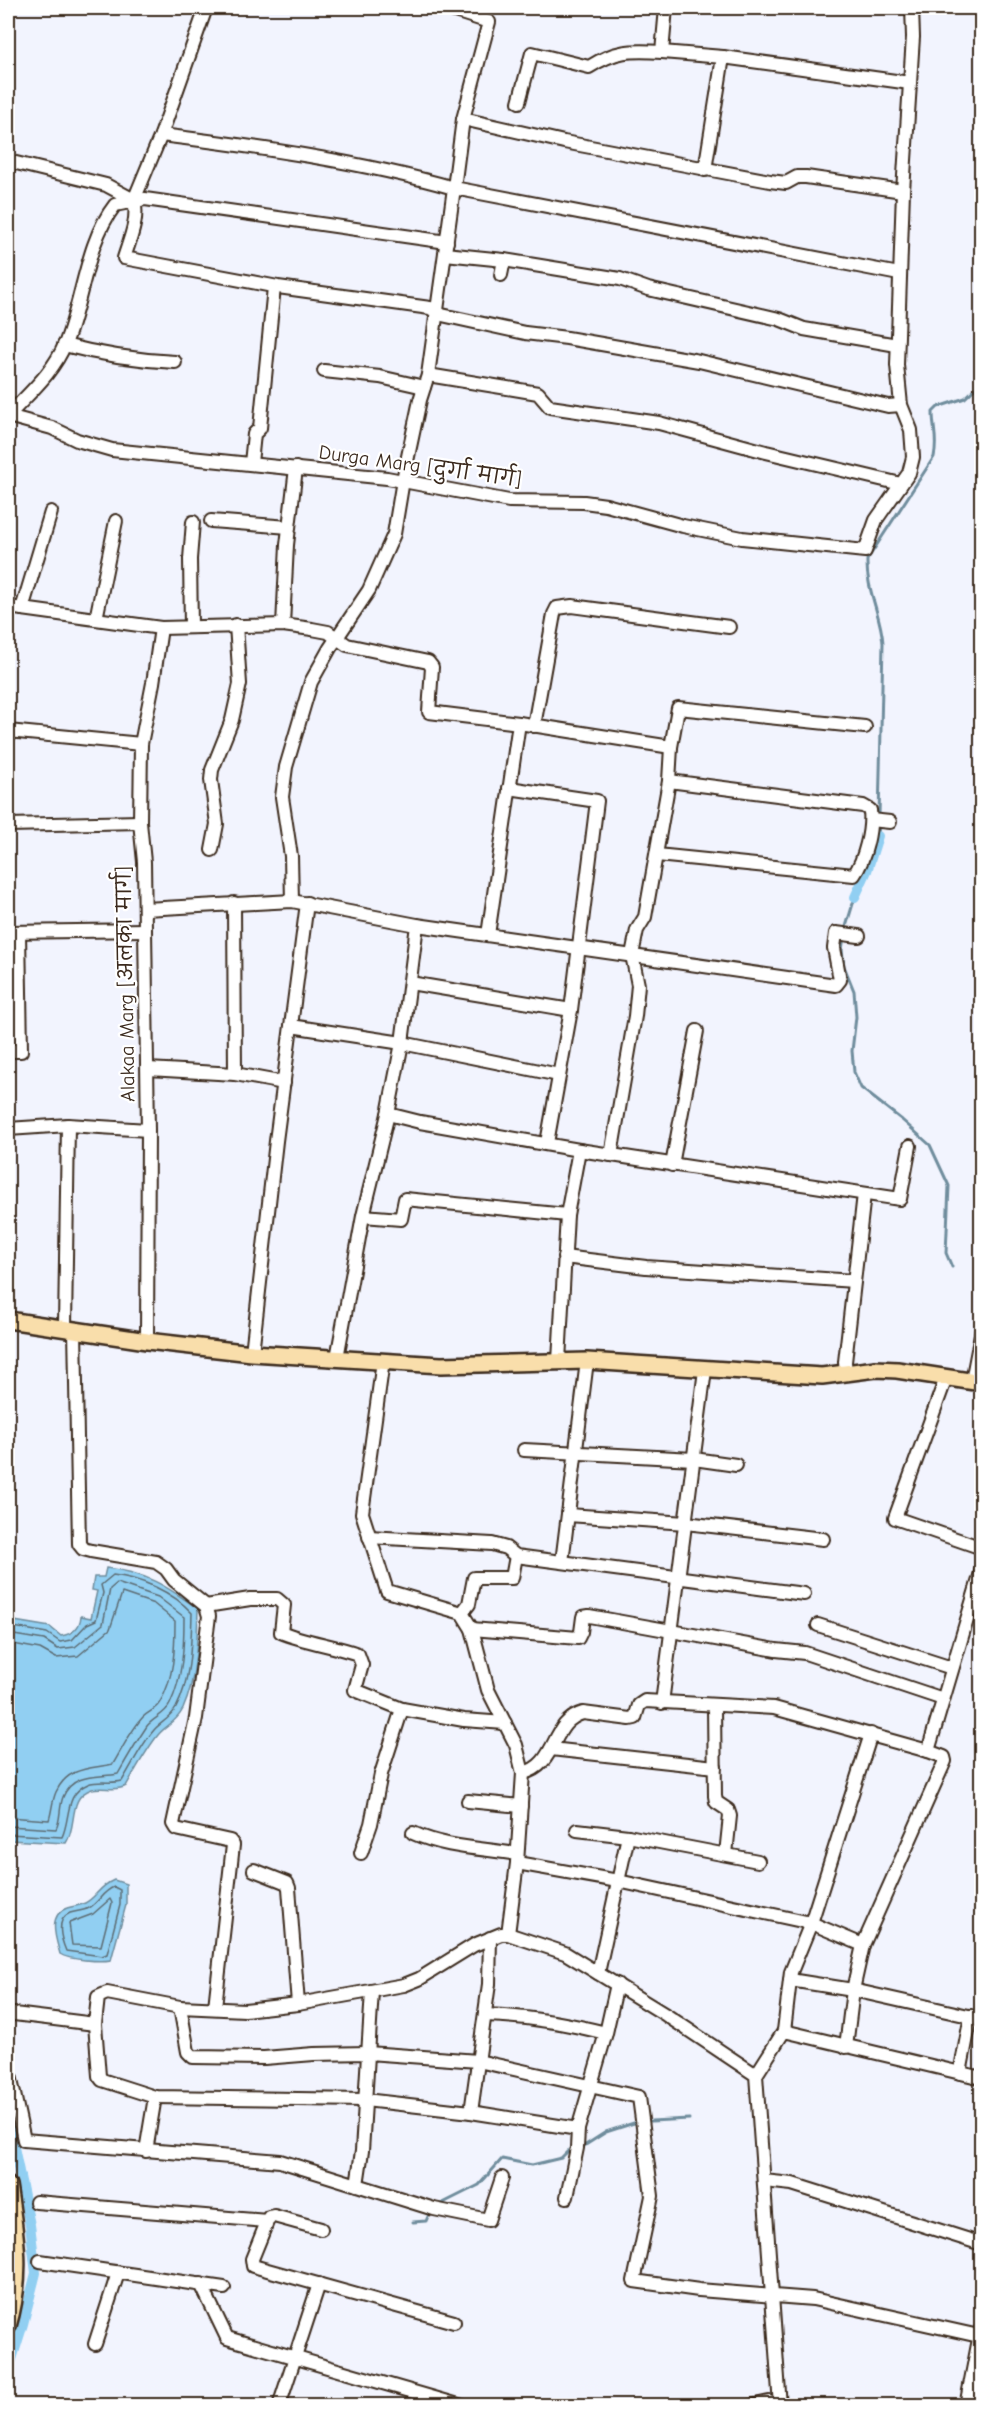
<svg xmlns="http://www.w3.org/2000/svg" width="989" height="2413" font-family="'Comic Neue','Playpen Sans Deva',sans-serif">
<rect width="100%" height="100%" fill="#f2f4fe"/>
<filter id="ink" filterUnits="userSpaceOnUse"><feTurbulence type="fractalNoise" baseFrequency=".0167" numOctaves="2"/><feDisplacementMap in="SourceGraphic" scale="12" xChannelSelector="R" yChannelSelector="G"/><feConvolveMatrix kernelMatrix="1 2 1 2 8 2 1 2 1" color-interpolation-filters="sRGB"/></filter>
<g filter="url(#ink)">
<!-- water -->
<g fill="#91cff2" stroke="#6f8d9d" stroke-width="1.5">
<path d="M106 1568C145 1572 167 1586 198 1609 197 1643 197 1677 183 1709 176 1723 166 1725 158 1735 146 1750 136 1769 126 1786 116 1792 103 1786 92 1789 67 1797 78 1825 66 1843L8 1840V1620L50 1627 61 1636C73 1634 80 1628 81 1616L91 1618 97 1591 92 1590 94 1577H104Z"/>
<path d="M114 1880 126 1884V1905L111 1960C100 1962 69 1960 60 1954 56 1939 47 1915 67 1908 72 1906 79 1906 85 1903 97 1897 98 1887 114 1880Z"/>
</g>
<g fill="none" stroke-linecap="round" stroke-linejoin="round">
<!-- shore -->
<g stroke="#5d6c73" stroke-width="1.5">
<path d="M8 1626 47 1633 60 1642 72 1640 87 1624 96 1620 103 1593 101 1585 113 1575C141 1578 173 1592 192 1613 191 1645 191 1679 176 1708 170 1719 161 1722 154 1730 141 1745 132 1765 122 1781 111 1784 99 1780 88 1784 64 1794 71 1818 62 1837L8 1834"/>
<path d="M8 1634 44 1640 58 1649 75 1647 103 1624 110 1589 117 1583 158 1597 184 1617C184 1646 183 1677 170 1704 165 1715 154 1717 147 1726 137 1741 127 1758 118 1774 99 1778 73 1772 63 1797 59 1807 61 1820 56 1829L8 1826"/>
<path d="M8 1643 40 1649 56 1658 78 1656 110 1629 122 1593 154 1604 175 1621C175 1648 174 1679 160 1702 156 1710 149 1711 143 1717 131 1730 122 1749 113 1764 91 1769 68 1766 56 1792 52 1801 52 1811 49 1820L8 1817"/>
<path d="M114 1887 120 1890V1905L107 1954 102 1956 66 1951C61 1939 55 1919 70 1913 76 1911 83 1911 89 1908 99 1902 103 1891 114 1887Z"/>
<path d="M110 1899 112 1903 101 1946 72 1945 69 1923 93 1914Z"/>
</g>
<!-- stream -->
<g stroke="#6f8d9d" stroke-width="3">
<path d="M879 816 883 643C881 614 866 590 867 560L934 457C938 439 933 430 933 412L938 407 965 398 982 382"/>
<path d="M878 836 879 823"/>
<path d="M845 930 855 897"/>
<path d="M844 936 842 950 844 966 854 991 856 1017 852 1051 854 1072 861 1088 902 1120 930 1145 949 1186 946 1253 952 1267"/>
<path d="M651 2121 689 2119"/>
<path d="M584 2146 606 2132 637 2122"/>
<path d="M437 2206 479 2185 502 2159 532 2165 561 2158 572 2147"/>
<path d="M413 2222 426 2221 430 2212"/>
</g>
<!-- canal -->
<g stroke="#91cff2" stroke-width="10">
<path d="M855 897 867 871 878 836"/>
<path d="M8 2118 30 2225 36 2273 23 2324 8 2372"/>
</g>
<!-- minor casing -->
<g stroke="#3b2a1e" stroke-width="16">
<g id="minor">
<path d="M445 8 489 22 463 119 454 188 899 274"/>
<path d="M666 8 662 52 723 57 910 83"/>
<path d="M519 102 532 53 589 67C616 50 630 50 662 52"/>
<path d="M463 119 564 142 770 181 786 183 797 177H806L903 191"/>
<path d="M161 135C259 147 359 161 454 188L428 375 420 400 403 480 394 534 369 590 330 648 311 682 286 767 282 797 291 856 292 901"/>
<path d="M8 161 106 185 134 200"/>
<path d="M705 170 723 57"/>
<path d="M134 200C139 219 130 239 124 258L278 287 430 308 442 315 525 333 567 338 699 361 888 406 901 405"/>
<path d="M134 200 161 135 206 8"/>
<path d="M445 254 504 260 620 279 648 289 779 319 804 329 897 345"/>
<path d="M501 275 504 260"/>
<path d="M64 345C102 355 137 360 175 362"/>
<path d="M324 371 380 377 424 387"/>
<path d="M428 375 538 393 550 407 659 423 766 452 901 484"/>
<path d="M8 416 52 428 77 440 112 450 387 478 509 501 584 502 606 505 683 526 742 538 865 551 876 520 909 473 913 457 911 430 901 405 897 365 903 191 913 37 912 8"/>
<path d="M8 416C29 393 53 373 65 344 83 300 86 242 115 205L145 199 447 242"/>
<path d="M251 463 254 434 260 428 274 287"/>
<path d="M211 521 289 527"/>
<path d="M8 607 161 628 283 625 312 629 328 632 347 645 428 662 432 667 429 712 519 723 671 747 678 708 865 727"/>
<path d="M22 609 51 512"/>
<path d="M96 619 116 521"/>
<path d="M283 625 287 545 296 468"/>
<path d="M191 627 190 559 193 522"/>
<path d="M534 726 554 614 557 608 572 606 729 627"/>
<path d="M8 731 141 744"/>
<path d="M509 788 597 801 571 1010 547 1143"/>
<path d="M871 820 890 822"/>
<path d="M8 825 140 822"/>
<path d="M212 850 217 824 211 780 212 770 232 720 240 684 236 625"/>
<path d="M657 855 854 875C865 859 872 830 870 810L863 806 669 781 671 747"/>
<path d="M234 903 235 1074"/>
<path d="M145 909 292 901 417 925 836 985 840 980 834 948 836 933 859 936"/>
<path d="M8 932 145 930"/>
<path d="M488 935 519 723"/>
<path d="M410 983 571 1010"/>
<path d="M291 1026 402 1043 559 1075"/>
<path d="M8 1051H21L19 932"/>
<path d="M148 1069 235 1074 284 1083"/>
<path d="M388 1114 420 1122 579 1150 567 1215 559 1361"/>
<path d="M8 1129 68 1125 148 1130"/>
<path d="M579 1150 900 1199 910 1146"/>
<path d="M611 1155 635 1016 638 985 632 955 637 930 645 917 669 781"/>
<path d="M672 1165 697 1031"/>
<path d="M363 1216 401 1219 405 1199 567 1215"/>
<path d="M564 1257 646 1267 854 1281"/>
<path d="M65 1327 68 1125"/>
<path d="M75 1329 79 1544 83 1549 91 1551 156 1562 166 1569 174 1580 206 1606 209 1616 196 1718 173 1824 176 1829 230 1841 233 1845 215 2007"/>
<path d="M147 1341 148 1130 144 862 140 822 141 744 153 683 161 628"/>
<path d="M252 1353 276 1141 307 903"/>
<path d="M337 1358 363 1216 388 1114 402 1043 417 925"/>
<path d="M383 1361 362 1513 387 1591 462 1613 472 1629 488 1690 516 1745 523 1773 517 1863 508 1934"/>
<path d="M846 1374 845 1362 864 1194"/>
<path d="M946 1378 895 1518 982 1548"/>
<path d="M972 1381 982 1329"/>
<path d="M524 1450 694 1459 736 1465"/>
<path d="M568 1515 686 1523 823 1539"/>
<path d="M369 1537 492 1544 506 1548 516 1556 804 1594"/>
<path d="M562 1562 587 1361"/>
<path d="M206 1606 250 1599H277L284 1605 281 1632C305 1642 332 1645 358 1654L362 1665 355 1690 402 1709"/>
<path d="M462 1613 469 1604 474 1578H512L516 1556"/>
<path d="M818 1625 952 1668"/>
<path d="M472 1629 578 1638 581 1632 583 1617 589 1616 776 1650 805 1653 943 1699"/>
<path d="M662 1703 705 1370"/>
<path d="M714 1706 715 1796 716 1802 728 1810 730 1816 726 1854"/>
<path d="M551 1749 715 1767"/>
<path d="M523 1773C558 1765 550 1722 583 1713L630 1719 635 1718 639 1705 645 1701 774 1708 928 1751"/>
<path d="M468 1801 521 1806"/>
<path d="M577 1830 628 1836 758 1861"/>
<path d="M413 1833C446 1848 482 1848 517 1854"/>
<path d="M361 1853 371 1824 381 1774 402 1709 464 1720 505 1723"/>
<path d="M517 1863 618 1881 811 1923 863 1945"/>
<path d="M254 1870 287 1883 289 1888 298 2004"/>
<path d="M598 1973 628 1836"/>
<path d="M790 1980 853 1990 982 2019"/>
<path d="M180 2007 188 2052 193 2057 264 2058 314 2054 368 2053 478 2061 639 2097 652 2196 634 2281 699 2290 813 2299 979 2336"/>
<path d="M8 2015 14 2014 95 2024 98 1997 107 1993 180 2007 245 2010 298 2004 404 1985 419 1979 474 1945 501 1934H508L565 1953 666 2015 756 2075 780 2406"/>
<path d="M485 2015C526 2016 566 2023 606 2033"/>
<path d="M95 2024 99 2076 102 2080 155 2097 365 2100 471 2112 578 2129"/>
<path d="M784 2031 791 1972 811 1923 871 1734"/>
<path d="M846 2047 853 1990 863 1945 945 1761 944 1757 928 1751 982 1569"/>
<path d="M8 2066 24 2140 280 2161 434 2209 488 2220 502 2178"/>
<path d="M960 2073 971 2016"/>
<path d="M756 2075 784 2031 982 2078"/>
<path d="M471 2112 489 1984 490 1938"/>
<path d="M146 2151 155 2097"/>
<path d="M764 2181 792 2184 982 2244"/>
<path d="M357 2185 362 2151 372 1991"/>
<path d="M567 2197 577 2148 578 2129 606 2033 617 1984"/>
<path d="M36 2202 267 2221"/>
<path d="M321 2229 274 2216 269 2217 252 2259 253 2266 454 2322"/>
<path d="M40 2261 224 2288"/>
<path d="M201 2284 227 2338 462 2406"/>
<path d="M95 2344 118 2273"/>
<path d="M279 2406 319 2284"/>
<path d="M750 2406 769 2402"/>
<path d="M966 2406 981 2329"/>
</g>
</g>
<!-- major casing -->
<g stroke="#3b2a1e" stroke-width="20">
<g id="major">
<path d="M8 1320 147 1341 252 1353 441 1365 587 1361 822 1376 876 1369 897 1370 982 1383"/>
<path d="M8 2185C16 2236 23 2275 8 2326"/>
</g>
</g>
<!-- minor -->
<use href="#minor" stroke="#fff" stroke-width="12"/>
<!-- major -->
<use href="#major" stroke="#f9deab" stroke-width="15"/>
</g>
</g>
<g text-anchor="middle" dominant-baseline="central" stroke-width="4.5" stroke-linejoin="round" paint-order="stroke">
<!-- street labels -->
<g font-size="20" fill="#3b2a1e" stroke="#fff">
<text transform="translate(420 466) rotate(8)">Durga Marg [दुर्गा मार्ग]</text>
<text transform="translate(126 984) rotate(-91)">Alakaa Marg [अलका मार्ग]</text>
</g>
</g>
<!-- margin -->
<rect width="989" height="2413" fill="none" stroke="#fff" stroke-width="30"/>
<rect x="15" y="15" width="959" height="2383" fill="none" stroke="#3b2a1e" stroke-width="2" filter="url(#ink)"/>
</svg>
